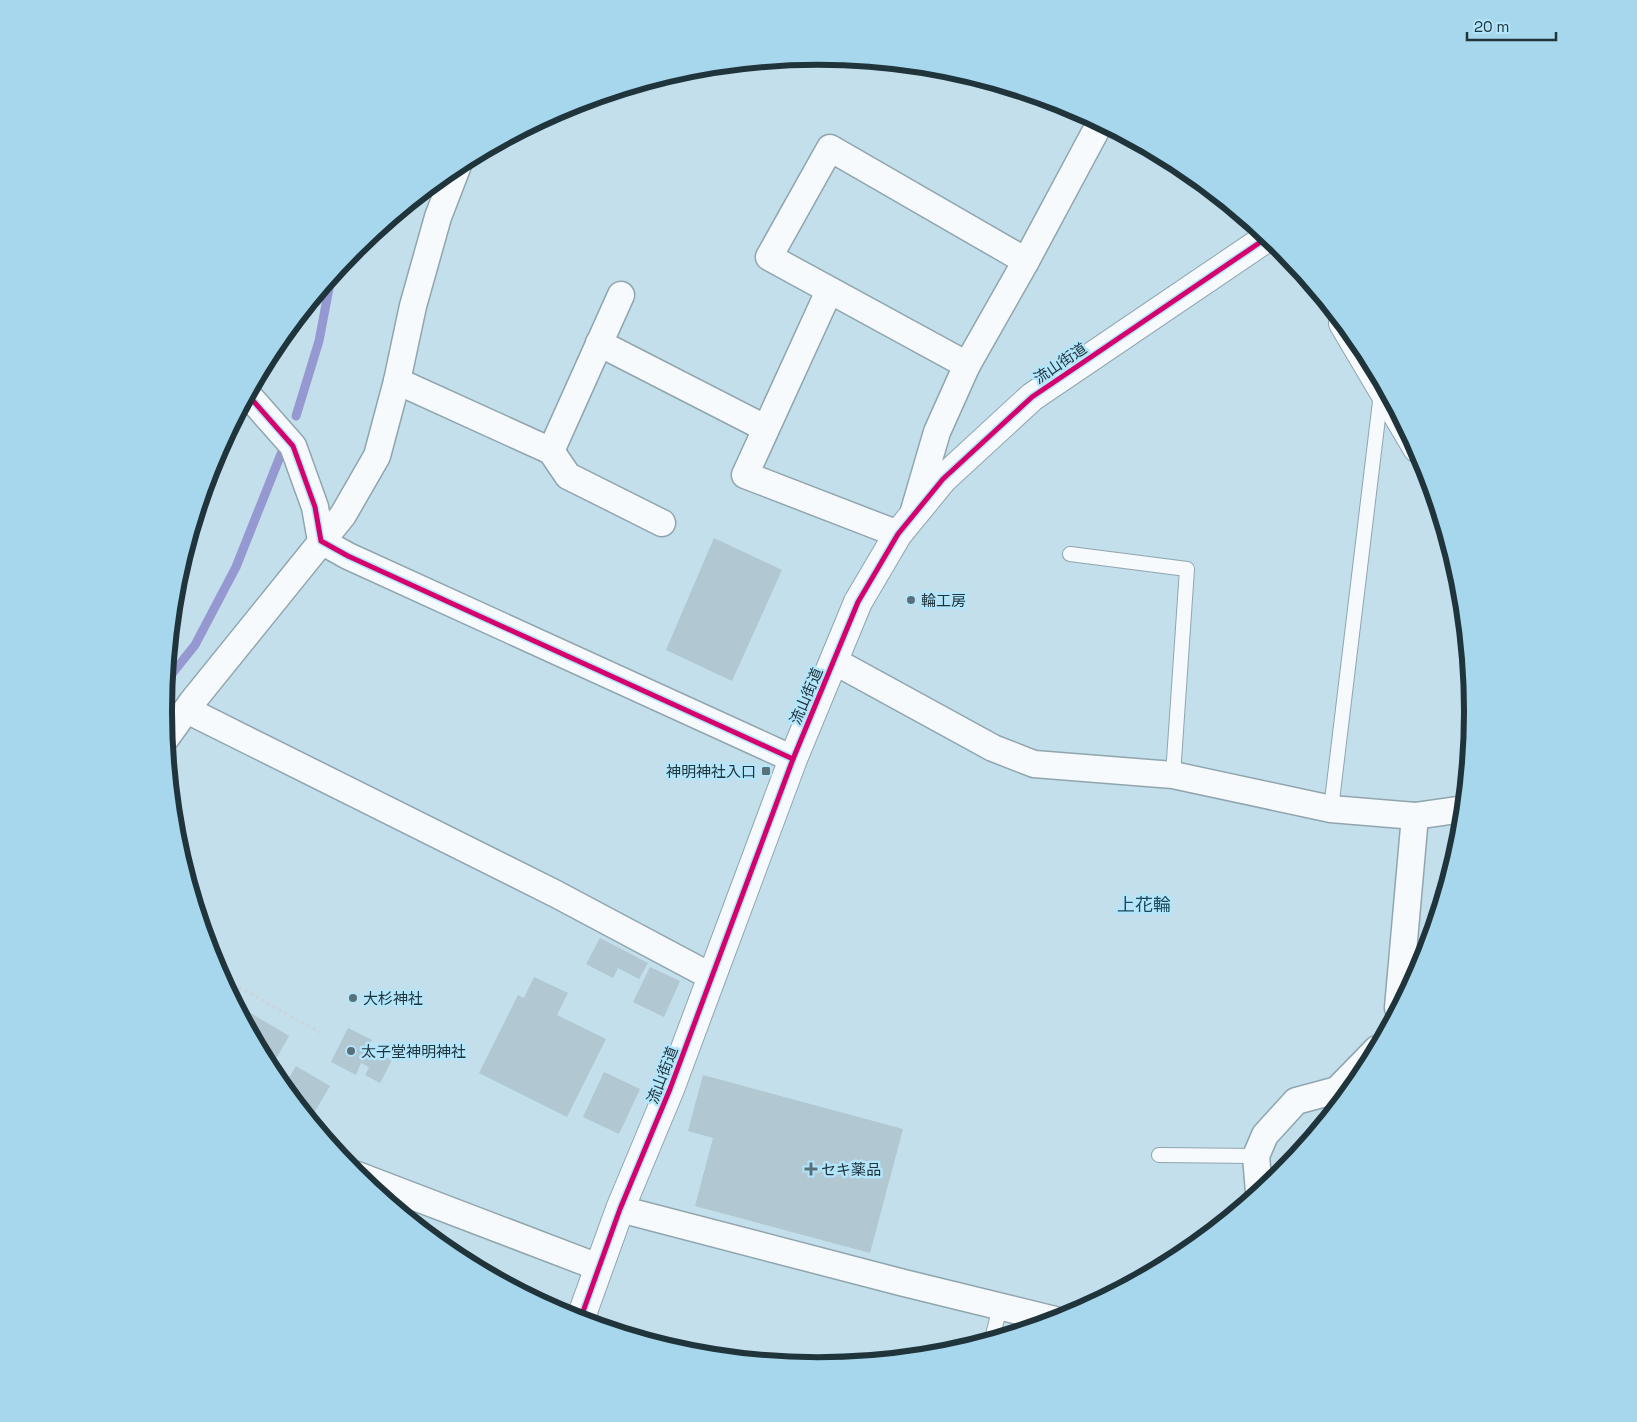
<svg xmlns="http://www.w3.org/2000/svg" width="1637" height="1422" font-family="'Space Grotesk','Noto Sans JP',sans-serif">
<rect width="100%" height="100%" fill="#c3dfeb"/>
<g fill="none" stroke-linecap="round" stroke-linejoin="round">
<!-- stream -->
<g stroke="#9598d1" stroke-width="9">
<path d="M296 416 319 341 331 278"/>
<path d="M167 680 195 645 236 567 281 454"/>
</g>
</g>
<!-- building -->
<g fill="#b1c7d1">
<path d="M714 538 782 570 732 681 666 650Z"/>
<path d="M600 938 648 963 639 979 618 968 613 978 586 964Z"/>
<path d="M650 967 680 981 664 1017 633 1002Z"/>
<path d="M534 977 568 993 557 1015 606 1039 567 1117 479 1073 518 995 524 998Z"/>
<path d="M249 1012 289 1036 271 1068 242 1014 246 1017Z"/>
<path d="M348 1028 372 1040 366 1053 374 1057 377 1052 392 1060 380 1083 365 1075 369 1067 361 1063 356 1075 331 1062Z"/>
<path d="M296 1066 330 1086 314 1113 297 1103 284 1086Z"/>
<path d="M604 1072 640 1089 619 1134 583 1117Z"/>
<path d="M703 1075 903 1129 870 1253 695 1206 713 1138 688 1131Z"/>
</g>
<g fill="none" stroke-linecap="round" stroke-linejoin="round">
<!-- lane casing -->
<g stroke="#90a5ae" stroke-width="16">
<g id="lane">
<path d="M1070 554 1187 569 1173 775"/>
<path d="M1331 809 1381 393"/>
<path d="M1159 1155 1256 1156"/>
<path d="M992 1339 1000 1307"/>
</g>
</g>
<!-- street casing -->
<g stroke="#90a5ae" stroke-width="29">
<g id="street">
<path d="M829 291 745 475 898 534"/>
<path d="M599 343 765 428"/>
<path d="M967 365 769 257 830 148 1026 261"/>
<path d="M397 381 551 451 568 476 662 523"/>
<path d="M248 395 293 446 315 507 321 541 348 556 793 759"/>
<path d="M551 451 621 295"/>
<path d="M913 514 937 432 967 365 1026 261 1100 123"/>
<path d="M834 661 993 748 1034 764 1173 775 1331 809 1415 816 1464 809"/>
<path d="M187 710 556 894 712 977"/>
<path d="M166 738 192 702 343 515 377 456 397 381 413 306 438 217 458 165"/>
<path d="M1398 1008 1415 816"/>
<path d="M1337 1090 1377 1049"/>
<path d="M357 1175 598 1267"/>
<path d="M1259 1192 1256 1156 1265 1135 1296 1101 1337 1090 1346 1096"/>
<path d="M620 1209 904 1283 1055 1320"/>
</g>
</g>
<!-- secondary casing -->
<g stroke="#90a5ae" stroke-width="30">
<g id="secondary">
<path d="M1343 323 1417 448"/>
<path d="M580 1320 620 1209 670 1089 793 759 858 602 898 534 943 479 1032 397 1268 237"/>
</g>
</g>
<!-- path -->
<path stroke="#ccd4d7" stroke-width="3" stroke-dasharray="2.5 4" stroke-linecap="butt" d="M222 978 323 1034"/>
<!-- lane -->
<use href="#lane" stroke="#f6fafc" stroke-width="14"/>
<!-- street -->
<use href="#street" stroke="#f6fafc" stroke-width="26"/>
<!-- secondary -->
<use href="#secondary" stroke="#f6fafc" stroke-width="28"/>
<!-- cycleway casing -->
<g stroke="#b3e5fb" stroke-width="8">
<g id="cycleway">
<path d="M248 395 293 446 315 507 321 541 348 556 793 759"/>
<path d="M580 1320 620 1209 670 1089 793 759 858 602 898 534 943 479 1032 397 1268 237"/>
</g>
</g>
<!-- cycleway -->
<use href="#cycleway" stroke="#d6006c" stroke-width="5"/>
</g>
<!-- markers -->
<g fill="#597079" stroke="#b3e5fb" stroke-width="2">
<circle cx="911" cy="600" r="5"/>
<rect x="761" y="766" width="10" height="10" rx="2.5"/>
<circle cx="353" cy="998" r="5"/>
<circle cx="351" cy="1051" r="5"/>
<path d="M808.5 1161.5h5v5h5v5h-5v5h-5v-5h-5v-5h5z"/>
</g>
<g text-anchor="middle" dominant-baseline="central" stroke-width="5" stroke-linejoin="round" paint-order="stroke">
<!-- street labels -->
<g font-size="15" fill="#20343c" stroke="#b3e5fb">
<text transform="translate(1060 363) rotate(-34)">流山街道</text>
<text transform="translate(806 696) rotate(-67)">流山街道</text>
<text transform="translate(662 1075) rotate(-69)">流山街道</text>
</g>
<!-- poi labels -->
<g font-size="15" fill="#20343c" stroke="#b3e5fb" text-anchor="start">
<text x="921" y="600">輪工房</text>
<text x="756" y="771" text-anchor="end">神明神社入口</text>
<text x="363" y="998">大杉神社</text>
<text x="361" y="1051">太子堂神明神社</text>
<text x="821" y="1169">セキ薬品</text>
</g>
<!-- quarter labels -->
<g font-size="18" fill="#1a495b" stroke="#b3e5fb">
<text x="1144" y="904">上花輪</text>
</g>
</g>
<!-- crop -->
<path d="M0 0H1637V1422H0ZM172 711a646 646 0 1 1 1292 0a646 646 0 1 1-1292 0Z" fill="#a7d7ec" fill-rule="evenodd"/>
<path fill="none" stroke="#20343c" stroke-width="6" d="M172 711a646 646 0 1 1 1292 0a646 646 0 1 1-1292 0Z"/>
<!-- scale -->
<path d="M1467 32v8h89v-8" fill="none" stroke="#20343c" stroke-width="2.5"/>
<text x="1474" y="32" font-size="15" fill="#20343c" stroke="#b3e5fb" stroke-width="4" paint-order="stroke">20 m</text>
</svg>
